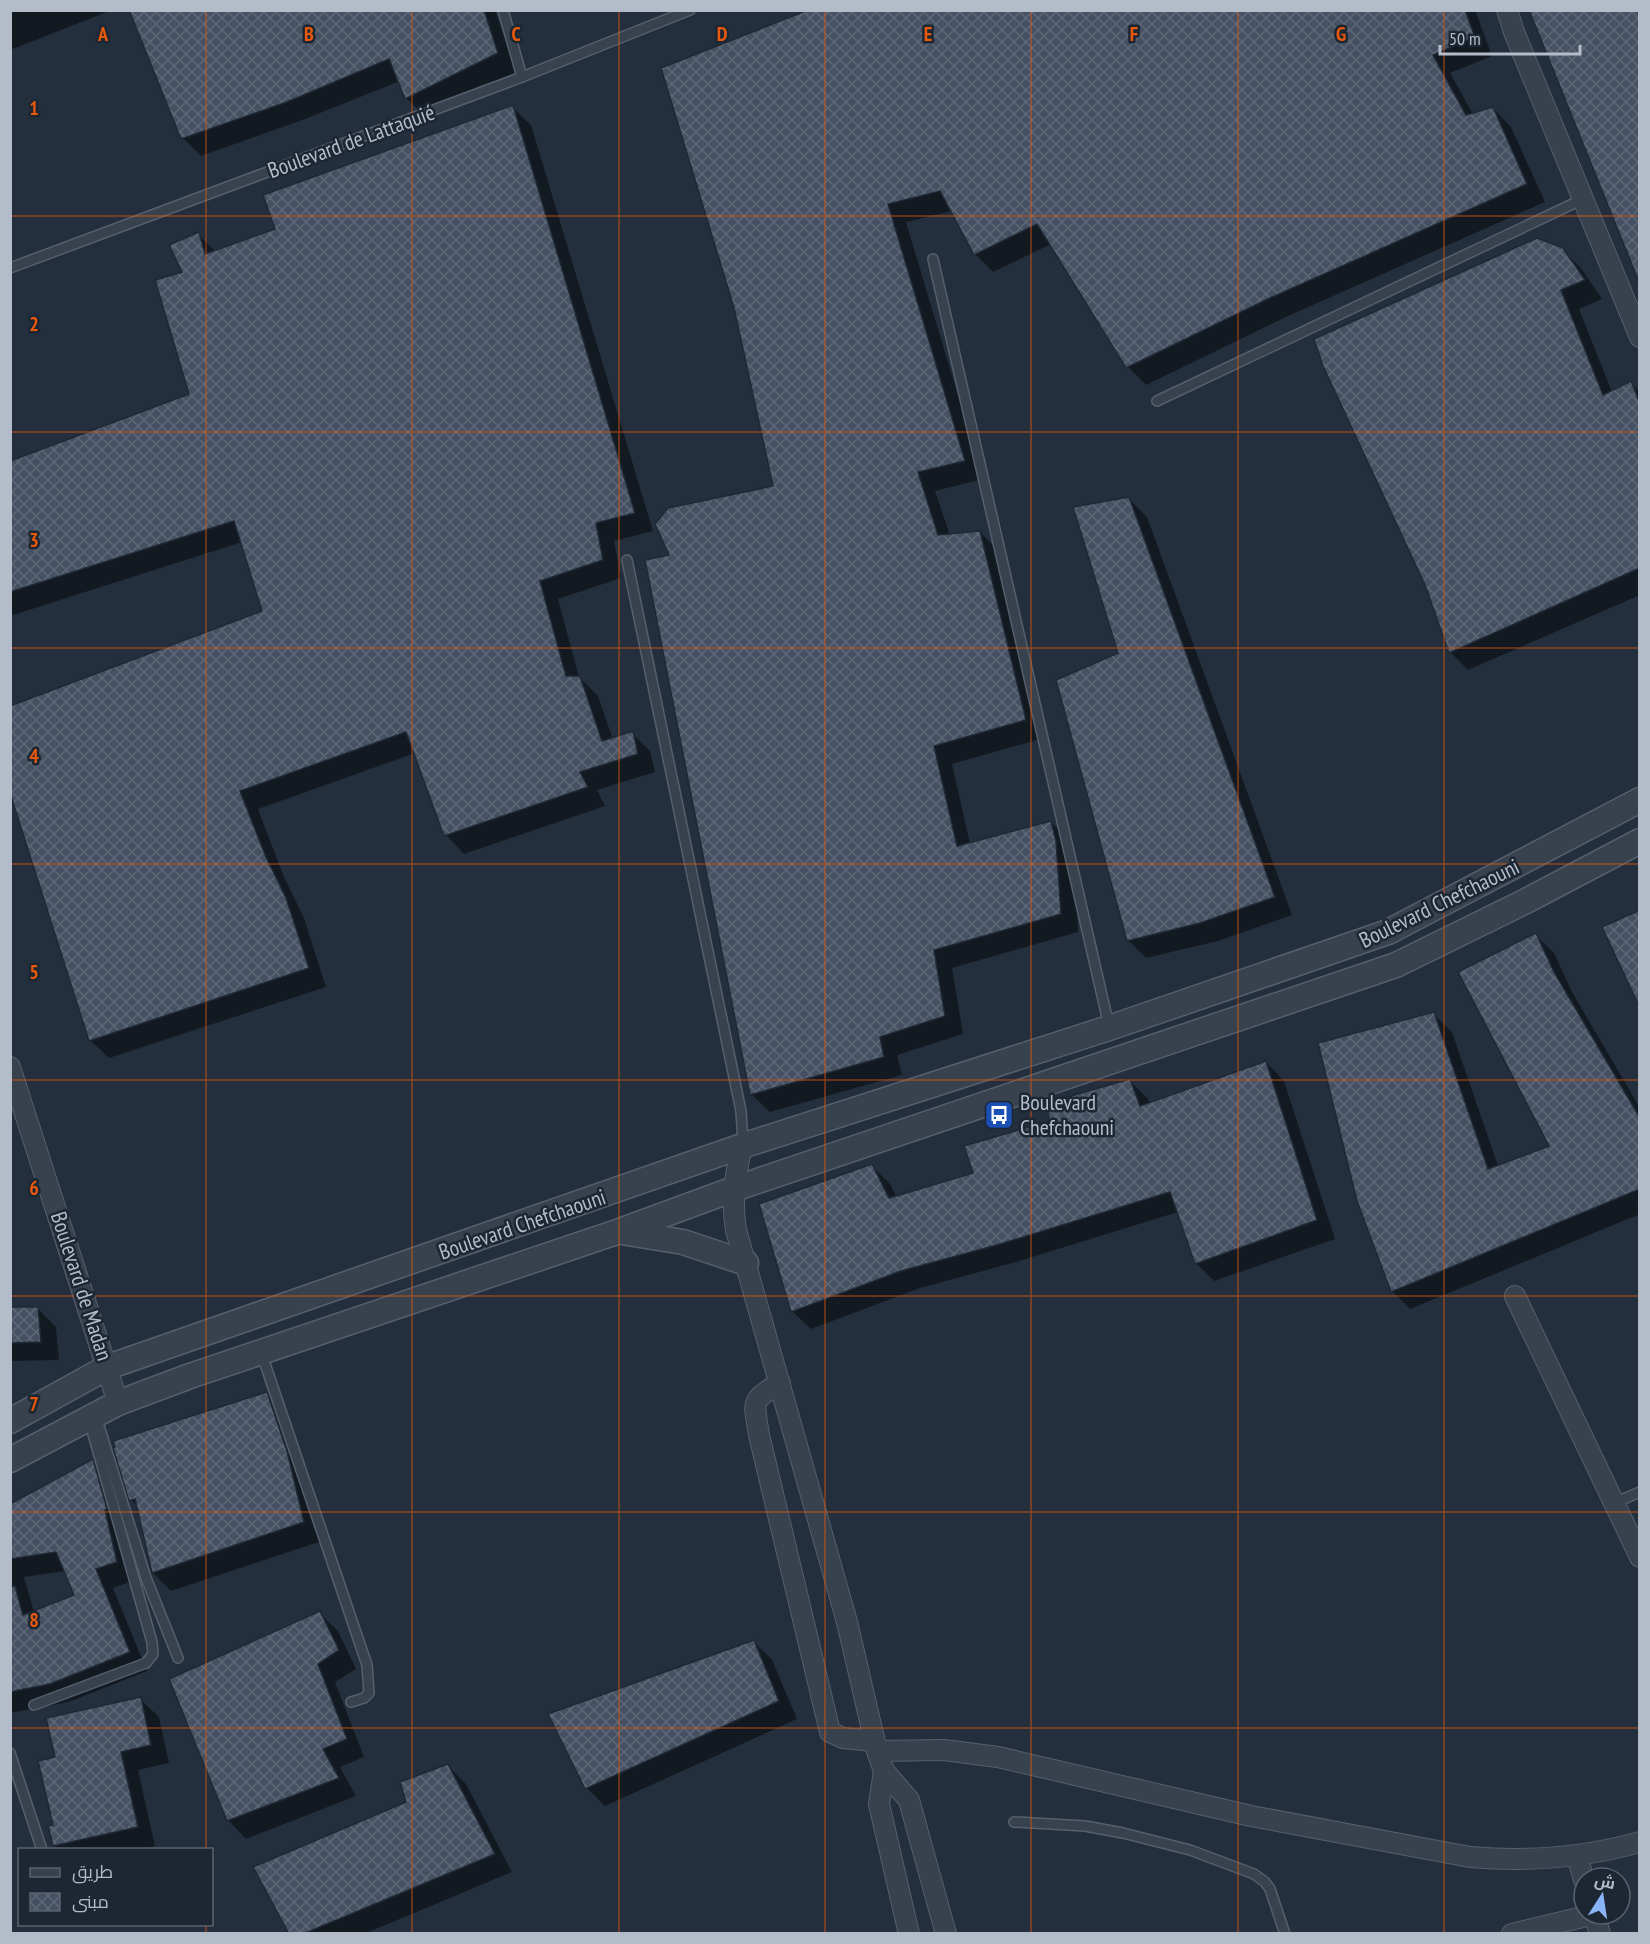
<svg xmlns="http://www.w3.org/2000/svg" width="1650" height="1944" font-family="'PT Sans Narrow',Cairo,sans-serif">
<defs>
<pattern id="building-cross-hatch" width="8" height="8" patternUnits="userSpaceOnUse" patternTransform="scale(1.5)"><rect width="8" height="8" fill="#455162"/><path d="M0 0l8 8M0 8l8-8" fill="none" stroke="#5d6877"/></pattern>
</defs>
<rect width="100%" height="100%" fill="#242f3e"/>
<!-- shadow -->
<g fill="#0007" fill-rule="evenodd">
<path d="M10 10H112L10 50Z"/>
<path d="M131 10H495L516 72 425 116 406 98 400 81 305 119 201 156 183 138Z"/>
<path d="M810 10H1475L1492 56 1450 73 1473 114 1493 108 1511 127 1545 202 1288 316 1146 385 1128 367 1051 244 993 272 975 254 952 211 906 222 983 479 935 491 950 535 980 532 998 551 1044 738 952 764 970 844 1051 822 1069 841 1074 860 1078 932 952 968 963 1034 897 1055 902 1075 770 1112 751 1094 671 556 775 487Z"/>
<path d="M512 107 531 125 653 531 614 541 621 578 558 599 579 677 598 696 613 740 632 733 650 751 655 772 597 790 605 806 464 854 446 835 415 753 258 809 284 877 304 918 326 987 109 1058 90 1040 264 612 242 542 10 616V462L191 395 184 273 198 234 216 252 277 230Z"/>
<path d="M1562 250 1581 268 1602 299 1579 309 1612 392 1631 383 1640 392V595L1468 670 1450 652Z"/>
<path d="M1128 498 1147 517 1292 915 1218 941 1146 958 1128 940 1119 654Z"/>
<path d="M1535 935 1554 953 1572 992 1640 1108V1214L1410 1309 1392 1291 1433 1014 1452 1032 1498 1166 1551 1146Z"/>
<path d="M1266 1062 1284 1081 1335 1239 1214 1281 1196 1263 1178 1212 1016 1262 920 1288 811 1329 792 1311 872 1166 890 1184 897 1198 975 1174 1051 1122 1130 1081 1148 1099 1150 1104Z"/>
<path d="M10 1308H37L56 1327 59 1360 10 1361Z"/>
<path d="M267 1394 285 1412 322 1541 171 1591 153 1573 139 1508 131 1500Z"/>
<path d="M93 1461 111 1479 125 1527 123 1528 135 1580 113 1588 147 1671 69 1702 10 1713V1506ZM66 1571 76 1596 34 1612 24 1577Z"/>
<path d="M319 1613 338 1631 356 1669 335 1682 364 1757 340 1767 356 1796 246 1839 228 1820Z"/>
<path d="M754 1642 772 1660 797 1719 605 1806 587 1788Z"/>
<path d="M140 1699 159 1717 169 1763 138 1770 155 1846 137 1850H58L54 1845 57 1759Z"/>
<path d="M447 1765 466 1784 512 1872 364 1934H291L408 1803Z"/>
</g>
<!-- building -->
<g fill="url(#building-cross-hatch)" stroke="#1f2835" stroke-width="1.5">
<path d="M129 10H484L498 53 405 99 389 59 287 102 181 139Z"/>
<path d="M808 10H1465L1475 37 1433 55 1466 115 1493 107 1527 184 1270 298 1126 368 1037 224 974 255 940 191 888 204 965 461 918 472 938 535 980 531 1026 720 934 746 957 846 1051 821 1056 841 1061 914 934 950 945 1016 880 1037 884 1057 750 1095 645 560 669 555 655 524 668 508 773 486 734 308 661 68Z"/>
<path d="M1529 10H1640V282H1639Z"/>
<path d="M513 105 635 513 596 523 603 560 540 581 566 676H580L602 741 633 731 638 754 580 772 588 787 444 836 406 732 240 791 266 857 286 898 309 968 89 1041 10 793V706L262 611 234 521 10 592V461L189 394 155 280 182 272 169 245 199 232 205 254 275 229 263 195Z"/>
<path d="M1537 238 1563 248 1585 280 1561 290 1603 395 1631 381 1640 403V568L1449 653 1425 585 1323 366 1314 339Z"/>
<path d="M1129 497 1275 897 1200 923 1127 941 1056 680 1118 653 1073 507Z"/>
<path d="M1640 910V1008L1602 927Z"/>
<path d="M1536 933 1554 972 1640 1118V1189L1391 1292 1357 1201 1318 1043 1434 1012 1488 1169 1549 1146 1458 972Z"/>
<path d="M1266 1061 1317 1220 1195 1264 1170 1192 997 1245 901 1271 791 1312 759 1204 872 1164 889 1198 973 1173 964 1146 1049 1121 1047 1103 1130 1079 1140 1106Z"/>
<path d="M10 1307H38L41 1342 10 1343Z"/>
<path d="M267 1392 287 1451 304 1522 152 1573 135 1499 129 1501 113 1448 115 1447 113 1441Z"/>
<path d="M93 1459 107 1509 105 1510 117 1562 96 1569 130 1652 50 1684 10 1692V1587L15 1586 23 1615 74 1595 56 1552 10 1559V1504Z"/>
<path d="M320 1611 339 1650 318 1664 347 1739 323 1749 339 1778 227 1821 169 1679Z"/>
<path d="M754 1640 779 1701 585 1789 548 1714Z"/>
<path d="M141 1697 151 1745 121 1752 138 1827 53 1846 48 1826 53 1825 38 1761 55 1757 46 1718Z"/>
<path d="M448 1764 495 1854 303 1934H289L253 1867 406 1802 400 1782Z"/>
</g>
<g fill="none" stroke-linecap="round" stroke-linejoin="round">
<!-- service casing -->
<g stroke="#565f6c" stroke-width="12">
<g id="service">
<path d="M503 10 522 77"/>
<path d="M933 259 1109 1026"/>
<path d="M10 268 522 77 690 10"/>
<path d="M1157 401 1583 199"/>
<path d="M627 560 741 1111 743 1143"/>
<path d="M261 1352 367 1665 369 1693 364 1698 351 1702"/>
<path d="M96 1416 146 1578 178 1658"/>
<path d="M1614 1503 1640 1492"/>
<path d="M34 1705 146 1663 153 1654 152 1642 89 1420"/>
<path d="M10 1753 42 1850"/>
<path d="M1014 1822 1085 1826 1123 1833 1190 1850 1254 1874 1265 1882 1270 1889 1285 1934"/>
</g>
</g>
<!-- minor casing -->
<g stroke="#565f6c" stroke-width="22">
<g id="minor">
<path d="M1507 10 1514 32 1640 337"/>
<path d="M10 1067 118 1403"/>
<path d="M742 1146C735 1174 731 1201 736 1230L847 1622 877 1751 884 1771 909 1800 946 1934"/>
<path d="M1515 1296 1640 1557"/>
<path d="M780 1383C749 1402 754 1400 759 1435L830 1732 843 1738 874 1741"/>
<path d="M877 1751 944 1750 998 1757 1251 1816 1470 1857C1528 1862 1583 1858 1640 1842"/>
<path d="M884 1771 879 1804 909 1934"/>
<path d="M1577 1856 1584 1880"/>
<path d="M1594 1914 1600 1934"/>
<path d="M1512 1934 1595 1914"/>
</g>
</g>
<!-- tertiary casing -->
<g stroke="#565f6c" stroke-width="27">
<g id="tertiary">
<path d="M622 1232 683 1242 746 1263"/>
<path d="M10 1421 108 1367 742 1146 1109 1028 1388 932 1640 800"/>
<path d="M10 1460 118 1403 190 1376 617 1232 734 1189 1396 965 1526 901 1640 841"/>
</g>
</g>
<!-- service -->
<use href="#service" stroke="#38414e" stroke-width="9"/>
<!-- minor -->
<use href="#minor" stroke="#38414e" stroke-width="20"/>
<!-- tertiary -->
<use href="#tertiary" stroke="#38414e" stroke-width="24"/>
</g>
<!-- grid -->
<path fill="none" stroke="#e8590c" stroke-width="1.5" stroke-opacity="0.55" d="M206 10V1850M412 10V1934M619 10V1934M825 10V1934M1031 10V1934M1238 10V1934M1444 10V1934M10 216H1640M10 432H1640M10 648H1640M10 864H1640M10 1080H1640M10 1296H1640M10 1512H1640M10 1728H1640M206 1924V1934"/>
<!-- icons -->
<defs>
<g id="bus-square" transform="scale(1.5)"><rect x="-9" y="-9" width="18" height="18" rx="4" fill="#1a4fb4" stroke="#1d2633"/><path d="M-5-6H5V4H4V6H2V4H-2V6H-4V4H-5ZM-3.5-4V0h7V-4ZM-3.5 1.2v1.5H-2V1.2ZM2 1.2v1.5H3.5V1.2Z" fill="#fff"/></g>
</defs>
<g fill-rule="evenodd">
<use href="#bus-square" x="999" y="1115"/>
</g>
<g text-anchor="middle" dominant-baseline="central" stroke-width="5" stroke-linejoin="round" paint-order="stroke">
<!-- street labels -->
<g font-size="22" fill="#b4bcc9" stroke="#1d2633">
<text transform="translate(351 141) rotate(-20)">Boulevard de Lattaquié</text>
<text transform="translate(1439 903) rotate(-26)">Boulevard Chefchaouni</text>
<text transform="translate(522 1224) rotate(-19)">Boulevard Chefchaouni</text>
<text transform="translate(82 1286) rotate(72)">Boulevard de Madan</text>
</g>
<!-- poi labels -->
<g font-size="22" fill="#b4bcc9" stroke="#1d2633" text-anchor="start">
<text x="1020" y="1102">Boulevard<tspan x="1020" dy="25">Chefchaouni</tspan></text>
</g>
</g>
<g font-size="20" text-anchor="middle" font-weight="bold" fill="#e8590c" stroke="#1d2633" stroke-width="5" stroke-linejoin="round" paint-order="stroke">
<text x="103" y="41">A</text>
<text x="309" y="41">B</text>
<text x="516" y="41">C</text>
<text x="722" y="41">D</text>
<text x="928" y="41">E</text>
<text x="1134" y="41">F</text>
<text x="1341" y="41">G</text>
<text x="34" y="115">1</text>
<text x="34" y="331">2</text>
<text x="34" y="547">3</text>
<text x="34" y="763">4</text>
<text x="34" y="979">5</text>
<text x="34" y="1195">6</text>
<text x="34" y="1411">7</text>
<text x="34" y="1627">8</text>
</g>
<!-- border -->
<rect width="1650" height="1944" fill="none" stroke="#b4bcc9" stroke-width="24"/>
<!-- legend -->
<rect x="18" y="1848" width="195" height="78" fill="#1d2633" stroke="#59626f" stroke-width="1.5"/>
<rect x="30" y="1868" width="30" height="9" fill="#38414e" stroke="#59626f" stroke-width="1.5"/>
<text x="72" y="1878" font-size="18" fill="#b4bcc9">طريق</text>
<rect x="30" y="1893" width="30" height="18" fill="url(#building-cross-hatch)" stroke="#59626f" stroke-width="1.5"/>
<text x="72" y="1908" font-size="18" fill="#b4bcc9">مبنى</text>
<!-- north arrow -->
<g transform="translate(1602 1896) rotate(12)"><circle r="28" fill="#1d2633" stroke="#59626f" stroke-width="1.5"/>
<path d="M0-4.5L10 22L0 15L-10 22Z" fill="#8ab4f8"/>
<text y="-9" font-size="16" font-weight="bold" text-anchor="middle" fill="#b4bcc9">ش</text>
</g>
<!-- scale -->
<path d="M1440 45v9h140v-9" fill="none" stroke="#b4bcc9" stroke-width="3"/>
<text x="1449" y="45" font-size="18" fill="#b4bcc9" stroke="#1d2633" stroke-width="4.5" paint-order="stroke">50 m</text>
</svg>
